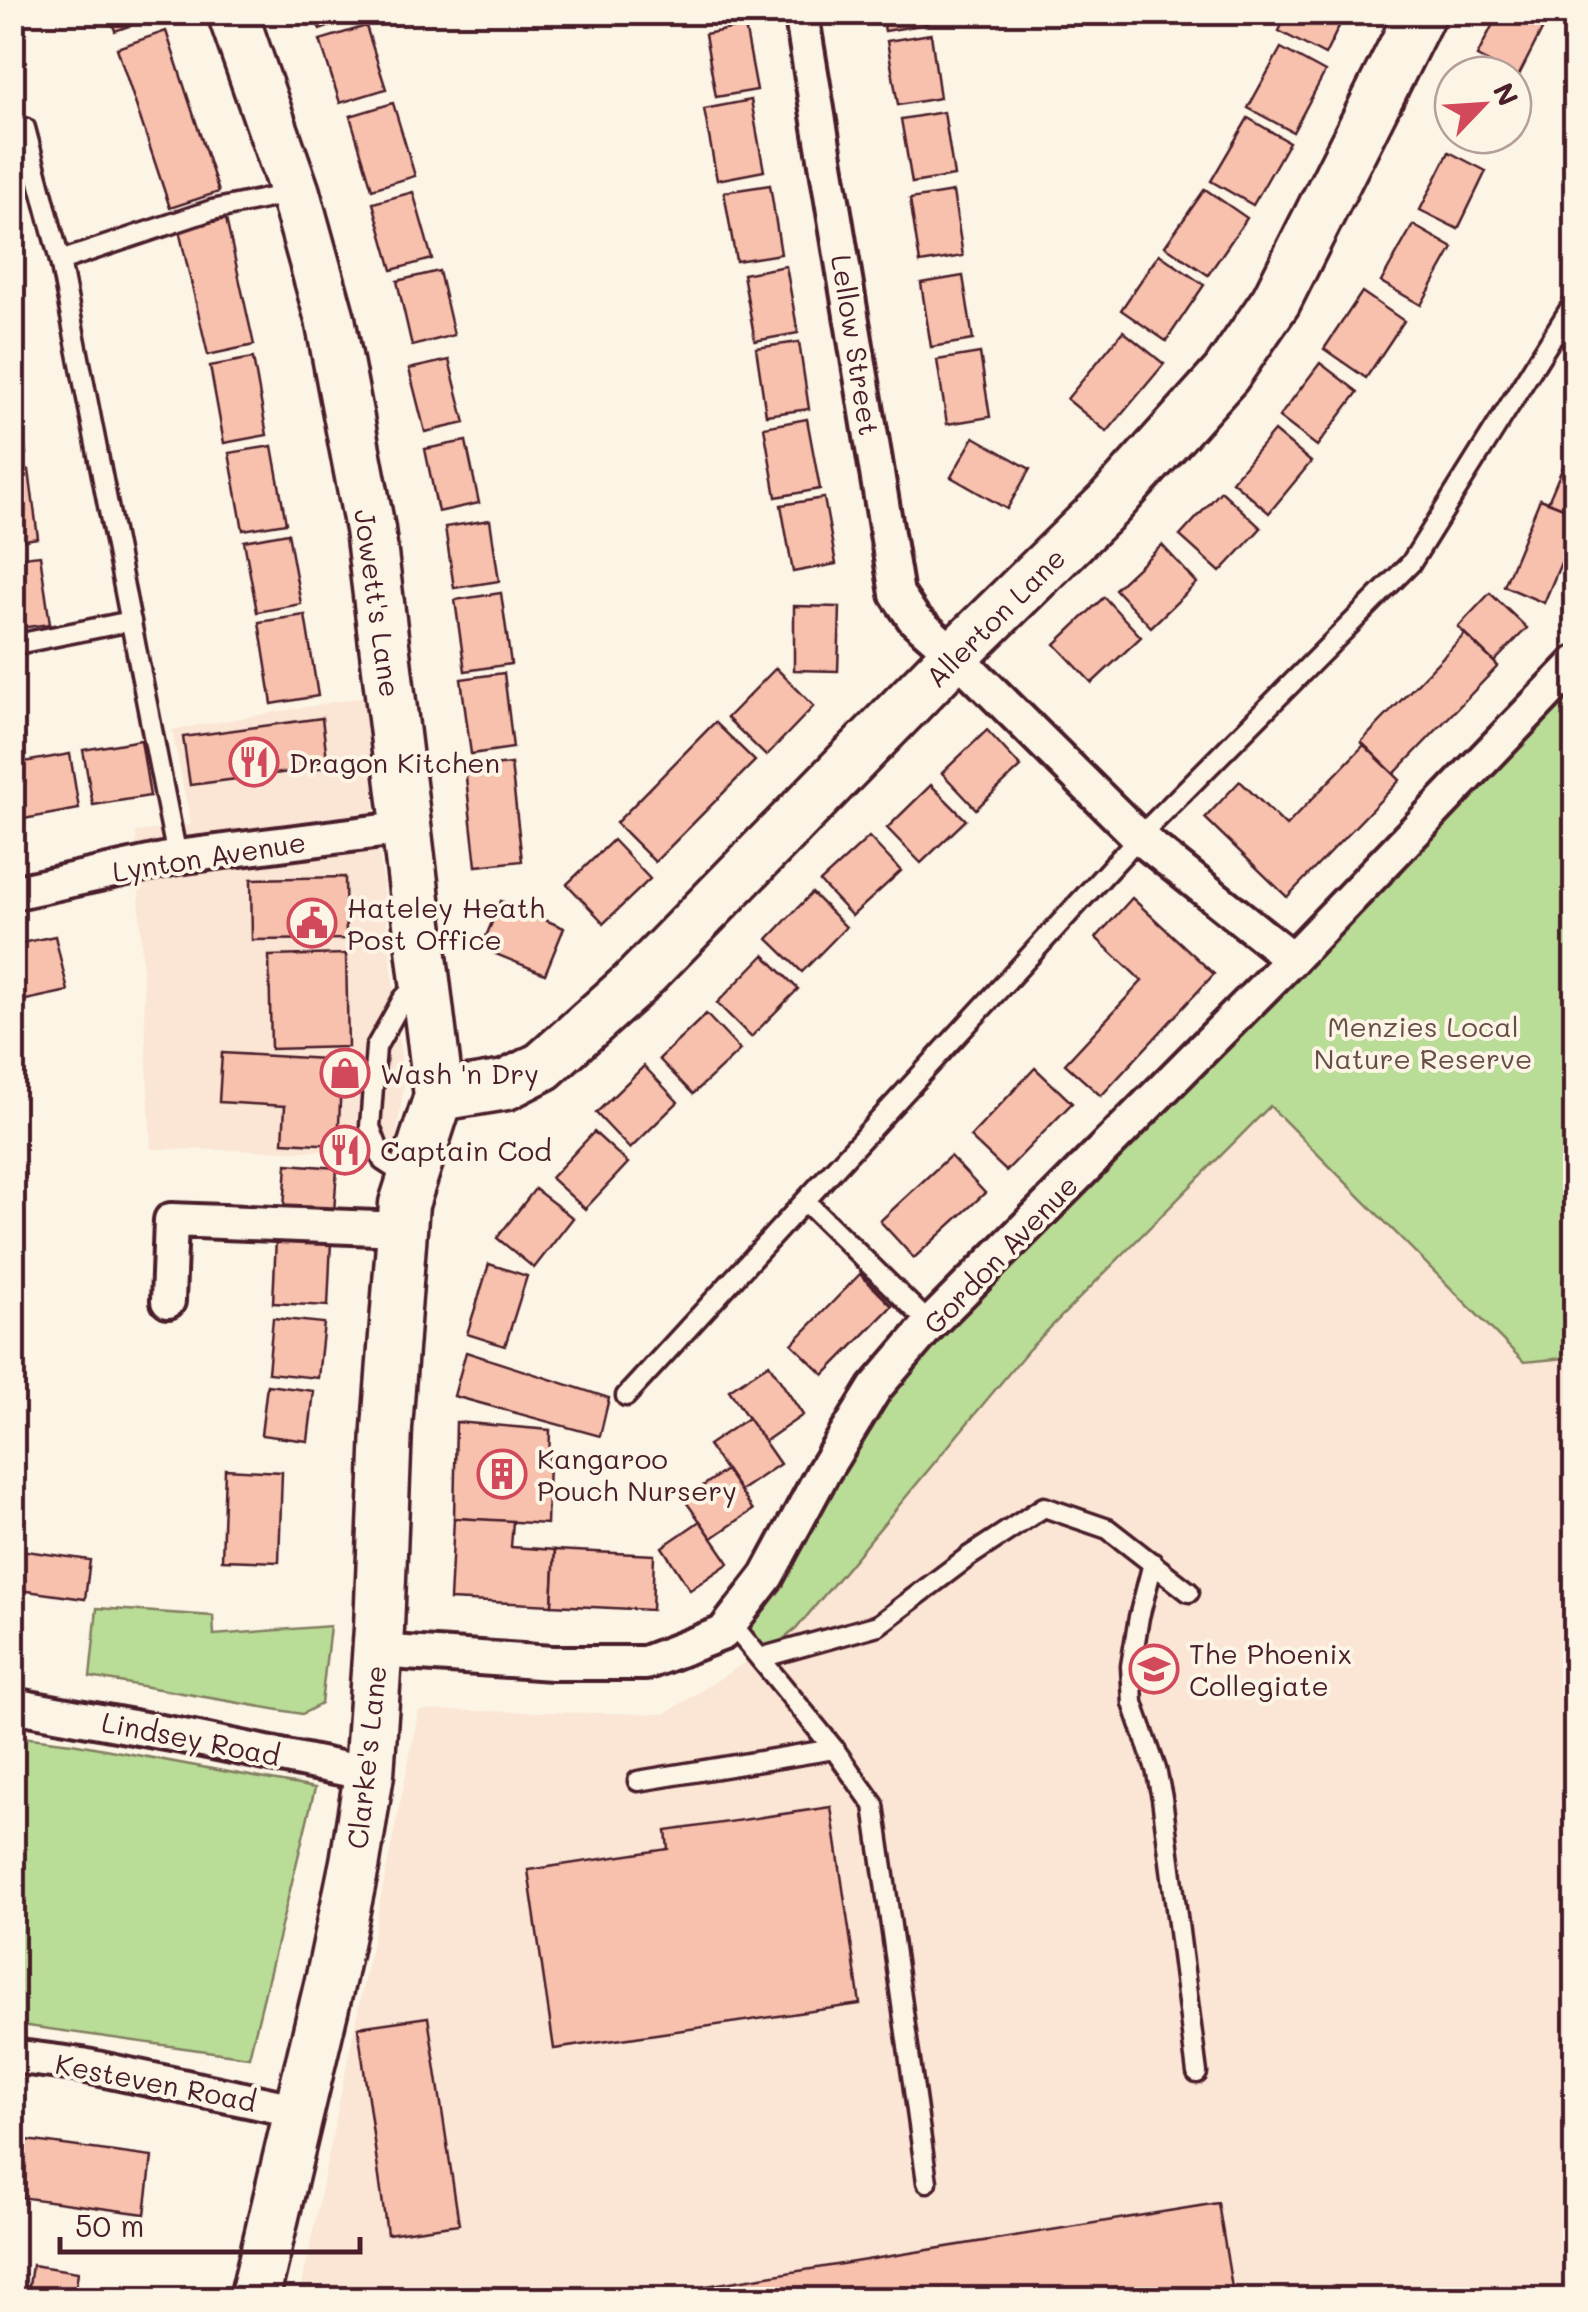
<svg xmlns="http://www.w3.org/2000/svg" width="1588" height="2312" font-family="Mali,sans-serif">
<rect width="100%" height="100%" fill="#fcf5e5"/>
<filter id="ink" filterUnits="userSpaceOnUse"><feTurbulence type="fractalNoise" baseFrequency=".01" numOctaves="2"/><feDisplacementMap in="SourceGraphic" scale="20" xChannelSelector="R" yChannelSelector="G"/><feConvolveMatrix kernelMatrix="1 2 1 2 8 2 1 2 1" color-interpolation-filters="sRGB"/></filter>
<g filter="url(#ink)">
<!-- built -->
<g fill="#fbe5d4">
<path d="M363 697 404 1084 394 1152 151 1149 136 832 191 825 172 730Z"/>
<path d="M1270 1105 1524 1362 1575 1357V2299L299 2300 419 1710 665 1714 796 1629 1029 1349Z"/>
</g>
<!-- green -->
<g fill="#b9dc96" stroke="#827e60" stroke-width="2.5">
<path d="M1575 663V1357L1524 1362 1270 1106 1029 1349 796 1629 760 1658 731 1623 875 1388Z"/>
<path d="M97 1608 213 1616 214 1635 330 1626 321 1704 302 1714 90 1677Z"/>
<path d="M13 1736 72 1743 315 1788 249 2057 13 2024Z"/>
</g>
<!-- building -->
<g fill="#f8c1ad" stroke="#4a1f2b" stroke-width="2.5">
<path d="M109 12H160L161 15 115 31Z"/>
<path d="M314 12H356L358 16 320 30Z"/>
<path d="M698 12H742L743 16 700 23Z"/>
<path d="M881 12H925L927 24 885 31Z"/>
<path d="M1288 12H1346L1325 55 1279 31Z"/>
<path d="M1499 12H1551L1518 77 1477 56Z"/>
<path d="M366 26 386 89 340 103 320 40Z"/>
<path d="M745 26 757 90 716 97 705 34Z"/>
<path d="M166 31 219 192 170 208 117 48Z"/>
<path d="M931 34 940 98 898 105 887 41Z"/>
<path d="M1281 48 1325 72 1293 132 1248 108Z"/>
<path d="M751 100 764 171 717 180 704 109Z"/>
<path d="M393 103 415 176 372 189 350 116Z"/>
<path d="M944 112 954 176 912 183 901 119Z"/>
<path d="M1248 118 1289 142 1253 205 1211 181Z"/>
<path d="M1458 135H1491L1484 149Z"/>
<path d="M1449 152 1486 171 1458 229 1420 210Z"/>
<path d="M770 185 781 254 736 261 724 192Z"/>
<path d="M1205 189 1247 218 1208 275 1165 246Z"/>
<path d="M413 192 432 259 392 270 373 203Z"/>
<path d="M953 192 963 256 920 263 910 199Z"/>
<path d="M226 219 254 345 208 355 179 230Z"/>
<path d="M1413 225 1453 248 1421 305 1381 282Z"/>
<path d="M1159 254 1204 285 1166 341 1121 310Z"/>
<path d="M786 266 798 333 755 341 743 274Z"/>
<path d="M439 271 454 335 412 346 397 281Z"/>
<path d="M963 276 973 340 931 347 921 283Z"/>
<path d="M1362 292 1404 321 1366 378 1324 349Z"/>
<path d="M1123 331 1164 364 1107 432 1067 399Z"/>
<path d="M799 342 809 409 766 415 756 348Z"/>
<path d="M980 353 990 417 947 424 937 360Z"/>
<path d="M253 358 267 435 224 443 210 366Z"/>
<path d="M449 360 465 423 425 432 409 369Z"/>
<path d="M1320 363 1358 392 1317 446 1279 417Z"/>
<path d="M12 390H17L26 454 12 456Z"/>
<path d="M807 419 820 489 776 497 764 427Z"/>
<path d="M1274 431 1311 462 1269 513 1232 481Z"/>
<path d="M1576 436V513L1548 502Z"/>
<path d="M974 437 1030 469 1007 509 951 477Z"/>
<path d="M466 441 479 503 438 512 425 449Z"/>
<path d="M272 446 286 523 243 530 229 453Z"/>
<path d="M29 470 38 538 12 542V472Z"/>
<path d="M1221 491 1261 528 1220 572 1180 536Z"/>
<path d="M824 498 836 564 793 572 781 505Z"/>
<path d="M1540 499 1576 513V527L1544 603 1504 586Z"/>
<path d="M490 520 499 581 454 588 445 527Z"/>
<path d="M288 533 301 604 257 612 244 541Z"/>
<path d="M1162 545 1197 583 1151 627 1115 589Z"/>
<path d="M40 555 50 624 12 629V558Z"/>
<path d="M501 593 511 664 465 671 455 600Z"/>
<path d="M1490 593 1527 628 1494 662 1458 627Z"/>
<path d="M1104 597 1141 637 1092 683 1055 644Z"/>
<path d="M794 606 840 607 838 671 794 670Z"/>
<path d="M305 615 318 696 272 704 259 622Z"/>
<path d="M1465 634 1498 666 1394 774 1361 742Z"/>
<path d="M776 668 814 706 766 756 727 718Z"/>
<path d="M504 673 513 748 471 754 461 679Z"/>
<path d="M322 718 328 767 190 785 183 737Z"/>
<path d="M715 722 755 761 655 862 616 823Z"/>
<path d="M987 730 1021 767 976 809 942 773Z"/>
<path d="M141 740 150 796 93 805 83 750Z"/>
<path d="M1364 745 1400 780 1287 897 1205 818 1240 781 1286 826Z"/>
<path d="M70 754 79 809 18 820 12 790V764Z"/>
<path d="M511 764 522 861 476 866 465 769Z"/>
<path d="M931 785 966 820 921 863 887 828Z"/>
<path d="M869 837 901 871 852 916 820 882Z"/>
<path d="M613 840 650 879 604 923 567 884Z"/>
<path d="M345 877 346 939 252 940 251 879Z"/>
<path d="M812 893 846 927 802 972 768 939Z"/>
<path d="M1132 898 1214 974 1101 1096 1065 1064 1142 981 1096 938Z"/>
<path d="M501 901 564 928 545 974 481 948Z"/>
<path d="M55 936 68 991 12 1003V945Z"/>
<path d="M346 954 348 1047 271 1049 269 956Z"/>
<path d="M764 955 798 989 751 1037 717 1003Z"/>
<path d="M706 1014 740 1050 693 1094 659 1059Z"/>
<path d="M222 1053 342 1060 338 1145 283 1142 285 1106 219 1102Z"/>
<path d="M644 1066 678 1102 630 1149 596 1113Z"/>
<path d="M1035 1068 1072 1103 1006 1171 970 1137Z"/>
<path d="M594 1132 628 1163 585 1209 551 1178Z"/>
<path d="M950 1156 985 1193 914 1258 880 1221Z"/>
<path d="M287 1164 337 1168 334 1213 284 1209Z"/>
<path d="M535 1189 573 1218 534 1268 497 1238Z"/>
<path d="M276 1238 331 1241 328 1306 273 1303Z"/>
<path d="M489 1264 527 1276 505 1346 467 1334Z"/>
<path d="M860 1274 892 1306 824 1375 792 1344Z"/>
<path d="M273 1318 324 1323 318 1378 268 1373Z"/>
<path d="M466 1352 609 1398 600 1436 454 1396Z"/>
<path d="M769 1364 803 1415 764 1442 729 1390Z"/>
<path d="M267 1385 314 1391 308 1441 261 1435Z"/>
<path d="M748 1418 780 1464 740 1491 708 1445Z"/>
<path d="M456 1422 550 1430 547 1524 454 1518Z"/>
<path d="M225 1469 282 1472 279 1562 222 1560Z"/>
<path d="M726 1470 753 1510 712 1538 684 1499Z"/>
<path d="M454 1518 513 1521 511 1547 555 1550 552 1605 450 1600Z"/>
<path d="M700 1521 729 1563 690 1590 662 1547Z"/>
<path d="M12 1549 90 1560 85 1599 12 1589Z"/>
<path d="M555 1550 654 1555 652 1610 552 1605Z"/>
<path d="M831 1807 860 2004 554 2049 528 1870 668 1849 666 1831Z"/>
<path d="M428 2017 459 2224 387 2234 358 2027Z"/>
<path d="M12 2138 152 2157 145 2214 12 2196Z"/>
<path d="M1218 2203 1234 2300H709L706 2286Z"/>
<path d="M32 2265 78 2272 74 2300H27Z"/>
</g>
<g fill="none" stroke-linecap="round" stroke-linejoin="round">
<!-- lane casing -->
<g stroke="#4a1f2b" stroke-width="25">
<g id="lane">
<path d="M25 128 60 261 177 857"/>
<path d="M60 261 212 210 294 193"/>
<path d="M12 645 131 621"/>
<path d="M412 1180 383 1161 370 1127 376 1047 403 999 419 982"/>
<path d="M806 1202 930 1324"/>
<path d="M626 1396 1139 837 1411 563 1576 299"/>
<path d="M1153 1563 1139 1617 1131 1666 1133 1703 1156 1769 1162 1798 1197 2073"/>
<path d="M760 1658 878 1625 968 1557 1044 1507 1108 1529 1189 1592"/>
<path d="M834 1749 874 1805 927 2182"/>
<path d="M638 1781 834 1749 731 1623"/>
</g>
</g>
<!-- street casing -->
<g stroke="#4a1f2b" stroke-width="40">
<g id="street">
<path d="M801 12 897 594 914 619 955 655 1139 837 1292 959"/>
<path d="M12 893 177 857 406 828"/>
<path d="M168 1301 171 1220 402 1229"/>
<path d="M377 1651 552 1663H645L723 1633 767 1576 822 1474 875 1388 930 1324 1292 959 1576 663"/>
<path d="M12 1705 188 1737 369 1774"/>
<path d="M12 2056 82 2065 299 2111"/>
</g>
</g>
<!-- secondary casing -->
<g stroke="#4a1f2b" stroke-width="55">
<g id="secondary">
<path d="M232 12 295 193 330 319 370 529 439 1096 404 1204 387 1428 379 1628 369 1774 355 1862 331 1977 254 2300"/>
<path d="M439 1096 506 1085 543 1066 633 985 955 655 1110 503 1226 374 1276 301 1421 12"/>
</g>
</g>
<!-- lane -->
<use href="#lane" stroke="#fcf5e5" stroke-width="18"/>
<!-- street -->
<use href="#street" stroke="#fcf5e5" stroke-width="32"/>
<!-- secondary -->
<use href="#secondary" stroke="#fcf5e5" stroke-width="48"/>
</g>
</g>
<!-- icons -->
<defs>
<g id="restaurant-ring" transform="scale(2.5)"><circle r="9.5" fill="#fcf5e5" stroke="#d1495b" stroke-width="1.5"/><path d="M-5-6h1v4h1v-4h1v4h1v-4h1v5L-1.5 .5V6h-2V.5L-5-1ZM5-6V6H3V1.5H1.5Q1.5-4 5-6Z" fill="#d1495b"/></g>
<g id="civic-ring" transform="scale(2.5)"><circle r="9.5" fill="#fcf5e5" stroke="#d1495b" stroke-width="1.5"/><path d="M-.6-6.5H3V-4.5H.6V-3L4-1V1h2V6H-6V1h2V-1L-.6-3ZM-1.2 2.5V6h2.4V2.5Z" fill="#d1495b"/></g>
<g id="shop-ring" transform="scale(2.5)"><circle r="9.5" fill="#fcf5e5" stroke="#d1495b" stroke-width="1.5"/><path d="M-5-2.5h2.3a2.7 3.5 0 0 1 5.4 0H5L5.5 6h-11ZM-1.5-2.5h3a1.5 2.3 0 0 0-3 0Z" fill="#d1495b"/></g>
<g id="building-ring" transform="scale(2.5)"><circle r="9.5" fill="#fcf5e5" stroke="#d1495b" stroke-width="1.5"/><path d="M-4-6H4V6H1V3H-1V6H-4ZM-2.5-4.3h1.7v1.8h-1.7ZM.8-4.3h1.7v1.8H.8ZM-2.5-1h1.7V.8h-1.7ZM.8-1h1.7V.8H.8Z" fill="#d1495b"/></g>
<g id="school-ring" transform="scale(2.5)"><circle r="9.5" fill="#fcf5e5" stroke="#d1495b" stroke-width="1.5"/><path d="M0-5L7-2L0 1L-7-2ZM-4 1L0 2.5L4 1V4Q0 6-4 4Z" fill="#d1495b"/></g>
</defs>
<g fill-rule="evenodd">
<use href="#restaurant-ring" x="254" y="762"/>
<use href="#civic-ring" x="312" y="923"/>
<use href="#shop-ring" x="345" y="1073"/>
<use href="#restaurant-ring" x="345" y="1150"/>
<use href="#building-ring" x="502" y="1474"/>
<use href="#school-ring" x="1154" y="1669"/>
</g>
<g text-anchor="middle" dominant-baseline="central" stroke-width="8" stroke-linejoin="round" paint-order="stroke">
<!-- street labels -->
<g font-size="28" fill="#4a1f2b" stroke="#fcf5e5">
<text transform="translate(856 345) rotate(81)">Lellow Street</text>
<text transform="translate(378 603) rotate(82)">Jowett's Lane</text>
<text transform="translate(995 617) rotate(-45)">Allerton Lane</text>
<text transform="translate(209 856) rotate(-9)">Lynton Avenue</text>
<text transform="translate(1000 1254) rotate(-46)">Gordon Avenue</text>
<text transform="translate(191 1738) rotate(11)">Lindsey Road</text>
<text transform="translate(366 1757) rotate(-84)">Clarke's Lane</text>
<text transform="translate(156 2082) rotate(11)">Kesteven Road</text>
</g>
<!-- poi labels -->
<g font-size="28" fill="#4a1f2b" stroke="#fcf5e5" text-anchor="start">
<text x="289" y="762">Dragon Kitchen</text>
<text x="347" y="907">Hateley Heath<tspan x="347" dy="32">Post Office</tspan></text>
<text x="380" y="1073">Wash 'n Dry</text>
<text x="380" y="1150">Captain Cod</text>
<text x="537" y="1458">Kangaroo<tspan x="537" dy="32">Pouch Nursery</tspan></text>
<text x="1189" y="1653">The Phoenix<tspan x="1189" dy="32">Collegiate</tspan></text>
</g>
<!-- park labels -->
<g font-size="28" fill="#664e46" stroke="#fcf5e5">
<text x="1423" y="1026">Menzies Local<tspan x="1423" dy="32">Nature Reserve</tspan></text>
</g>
</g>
<!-- margin -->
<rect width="1588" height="2312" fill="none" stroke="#fcf5e5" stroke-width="50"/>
<rect x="25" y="25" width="1538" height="2262" fill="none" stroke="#4a1f2b" stroke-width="4" filter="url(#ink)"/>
<!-- north arrow -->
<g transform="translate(1483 105) rotate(65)"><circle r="48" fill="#fcf5e5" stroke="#b59f9b" stroke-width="2.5"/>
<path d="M0-8L18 38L0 25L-18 38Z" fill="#d1495b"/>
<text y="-15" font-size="28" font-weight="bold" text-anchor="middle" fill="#4a1f2b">N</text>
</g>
<!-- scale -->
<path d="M60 2237v15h300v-15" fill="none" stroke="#4a1f2b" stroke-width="5"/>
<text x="75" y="2237" font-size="30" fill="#4a1f2b" stroke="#fcf5e5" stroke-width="8" paint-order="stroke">50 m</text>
</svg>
